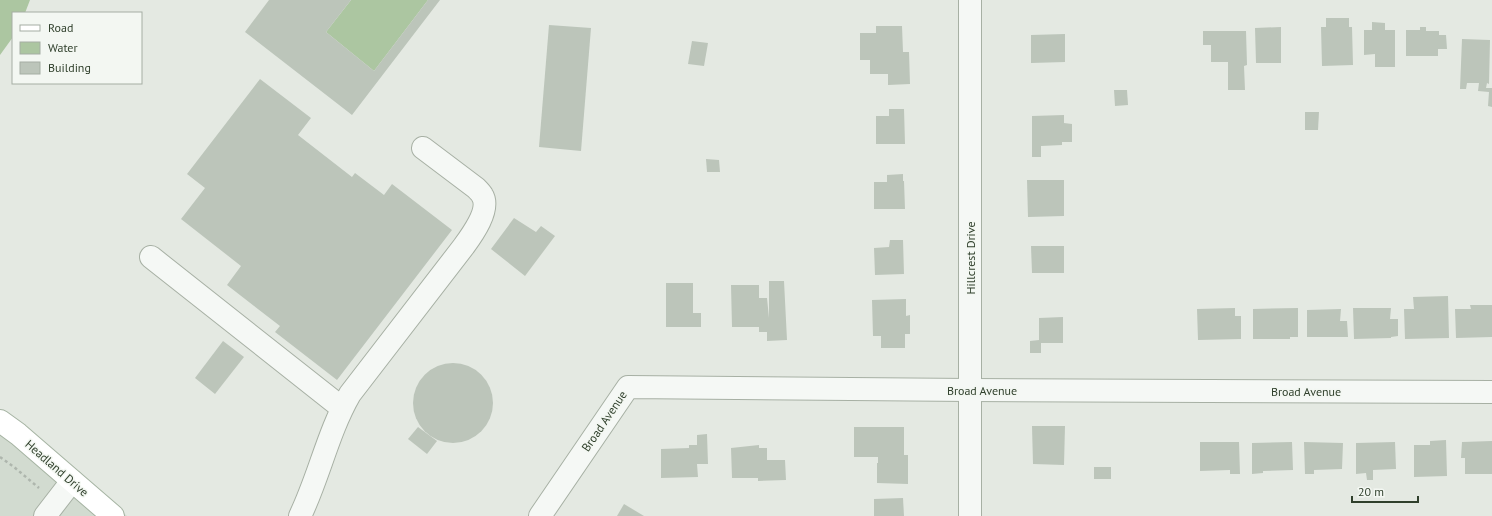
<svg xmlns="http://www.w3.org/2000/svg" width="1492" height="516" font-family="'PT Sans',sans-serif">
<rect width="100%" height="100%" fill="#e4e9e2"/>
<!-- built -->
<path fill="#d2dbd0" d="M0 412 96 488 127 516H0Z"/>
<!-- water -->
<g fill="#acc6a1">
<path d="M0 0H30L25 13H13V37L0 55Z"/>
<path d="M351 0H428L374 71 326 32Z"/>
</g>
<!-- building -->
<g fill="#bcc5ba">
<path d="M269 0H351L326 32 374 71 428 0H440L352 115 245 32Z"/>
<path d="M1326 18H1349V27H1352L1353 65 1322 66 1321 27H1326Z"/>
<path d="M1372 22 1385 23V30H1395V67H1375V54L1364 55V30H1372Z"/>
<path d="M549 25 591 28 581 151 539 147Z"/>
<path d="M876 26H902L903 52H909L910 84 888 85V74H870V60H860V33H876Z"/>
<path d="M1281 27V63H1256L1255 28Z"/>
<path d="M1420 27H1426V31H1439V35H1446L1447 49H1438V56H1406V30H1420Z"/>
<path d="M1203 31H1246L1247 65 1244 66 1245 90H1228V62H1211V45H1203Z"/>
<path d="M1065 34V62L1031 63V35Z"/>
<path d="M1462 39 1490 40 1489 84 1487 83 1486 88H1492V107L1488 106 1489 92 1478 91 1479 83H1467L1466 89H1460Z"/>
<path d="M692 41 708 43 704 66 688 64Z"/>
<path d="M260 79 311 118 298 135 352 177 355 173 384 195 392 184 452 230 337 380 275 332 280 326 227 285 241 266 181 219 205 188 187 174Z"/>
<path d="M1114 90H1127L1128 105 1115 106Z"/>
<path d="M889 109H904L905 144H876V116H889Z"/>
<path d="M1305 112H1319L1318 130H1305Z"/>
<path d="M1064 115V123L1072 124V142H1062V145L1041 146V157H1032V116Z"/>
<path d="M706 159 719 160 720 172H707Z"/>
<path d="M903 174V181H904L905 209H874V182H887V175Z"/>
<path d="M1027 180H1064V216L1028 217Z"/>
<path d="M514 218 536 232 541 226 555 236 525 276 491 249Z"/>
<path d="M890 240H903L904 274 875 275 874 248 889 247Z"/>
<path d="M1031 246H1064V273H1032Z"/>
<path d="M769 281H784L787 340 767 341V332H759V327H732L731 285H759V298H767L769 318Z"/>
<path d="M666 283H693V313H701V327H666Z"/>
<path d="M1448 296 1449 338 1405 339 1404 309H1414L1413 297Z"/>
<path d="M906 299V316L910 315V334H905V348H881V336H873L872 300Z"/>
<path d="M1470 305H1492V337L1456 338 1455 309H1471Z"/>
<path d="M1235 308V316H1241V339L1198 340 1197 309Z"/>
<path d="M1298 308V337H1290V339H1253V309Z"/>
<path d="M1353 308H1391L1390 319H1398V336L1391 337V338L1354 339Z"/>
<path d="M1341 309 1340 321H1347L1348 337H1307V310Z"/>
<path d="M1063 317V343H1041V353H1030V341L1039 340V318Z"/>
<path d="M223 341 244 357 215 394 195 378Z"/>
<circle cx="453" cy="403" r="40"/>
<path d="M1032 426H1065L1064 465 1033 464Z"/>
<path d="M418 427 437 441 427 454 408 439Z"/>
<path d="M854 427H904V455H908V484L877 483V463H878V457H854Z"/>
<path d="M707 434 708 464H697L698 477 661 478V449L689 448V445H697V435Z"/>
<path d="M1446 440 1447 476 1414 477V445H1430V441Z"/>
<path d="M1492 441V474H1465V458H1461L1462 442Z"/>
<path d="M1200 442H1239L1240 474H1230V470L1200 471Z"/>
<path d="M1292 442 1293 470 1263 471V473L1252 474V443Z"/>
<path d="M1304 442 1343 443 1342 469 1314 470V474H1305Z"/>
<path d="M1395 442 1396 469 1373 470V480H1367L1366 473 1356 474V443Z"/>
<path d="M759 445V448H767V460H785L786 480 758 481V478H732L731 448Z"/>
<rect x="1094" y="467" width="17" height="12"/>
<path d="M903 498 904 516H874V499Z"/>
<path d="M624 504 644 516H617Z"/>
</g>
<g fill="none" stroke-linecap="round" stroke-linejoin="round">
<!-- minor casing -->
<g stroke="#a7b0a4" stroke-width="24">
<g id="minor">
<path d="M970 0V516"/>
<path d="M151 257 342 408"/>
<path d="M45 516 72 481"/>
<path d="M300 516C319 477 328 432 350 394L464 246C472 235 491 209 482 195 481 193 478 190 476 188L423 148"/>
<path d="M540 516 628 387 970 390 1492 392"/>
</g>
</g>
<!-- major casing -->
<g stroke="#a6b4a3" stroke-width="24">
<path id="major" d="M0 421 18 434 113 516"/>
</g>
<!-- path -->
<path stroke="#aeb6ad" stroke-width="2.5" stroke-dasharray="3 3" stroke-linecap="butt" d="M0 457 14 467 39 488"/>
<!-- minor -->
<use href="#minor" stroke="#f5f8f5" stroke-width="22"/>
<!-- major -->
<use href="#major" stroke="#fff" stroke-width="22"/>
</g>
<g text-anchor="middle" dominant-baseline="central" stroke-width="3" stroke-linejoin="round" paint-order="stroke">
<!-- street labels -->
<g font-size="12" fill="#30402c" stroke="#f3f7f2">
<text transform="translate(970 258) rotate(-90)">Hillcrest Drive</text>
<text x="982" y="390">Broad Avenue</text>
<text x="1306" y="391">Broad Avenue</text>
<text transform="translate(604 421) rotate(-56)">Broad Avenue</text>
<text transform="translate(57 468) rotate(41)">Headland Drive</text>
</g>
</g>
<!-- legend -->
<rect x="12" y="12" width="130" height="72" fill="#f3f7f2" stroke="#a5aea3"/>
<rect x="20" y="25" width="20" height="6" fill="#ffffff" stroke="#a5aea3"/>
<text x="48" y="32" font-size="12" fill="#30402c">Road</text>
<rect x="20" y="42" width="20" height="12" fill="#acc6a1" stroke="#a5aea3"/>
<text x="48" y="52" font-size="12" fill="#30402c">Water</text>
<rect x="20" y="62" width="20" height="12" fill="#bcc5ba" stroke="#a5aea3"/>
<text x="48" y="72" font-size="12" fill="#30402c">Building</text>
<!-- scale -->
<path d="M1352 496v6h66v-6" fill="none" stroke="#30402c" stroke-width="2"/>
<text x="1358" y="496" font-size="12" fill="#30402c" stroke="#f3f7f2" stroke-width="3" paint-order="stroke">20 m</text>
</svg>
